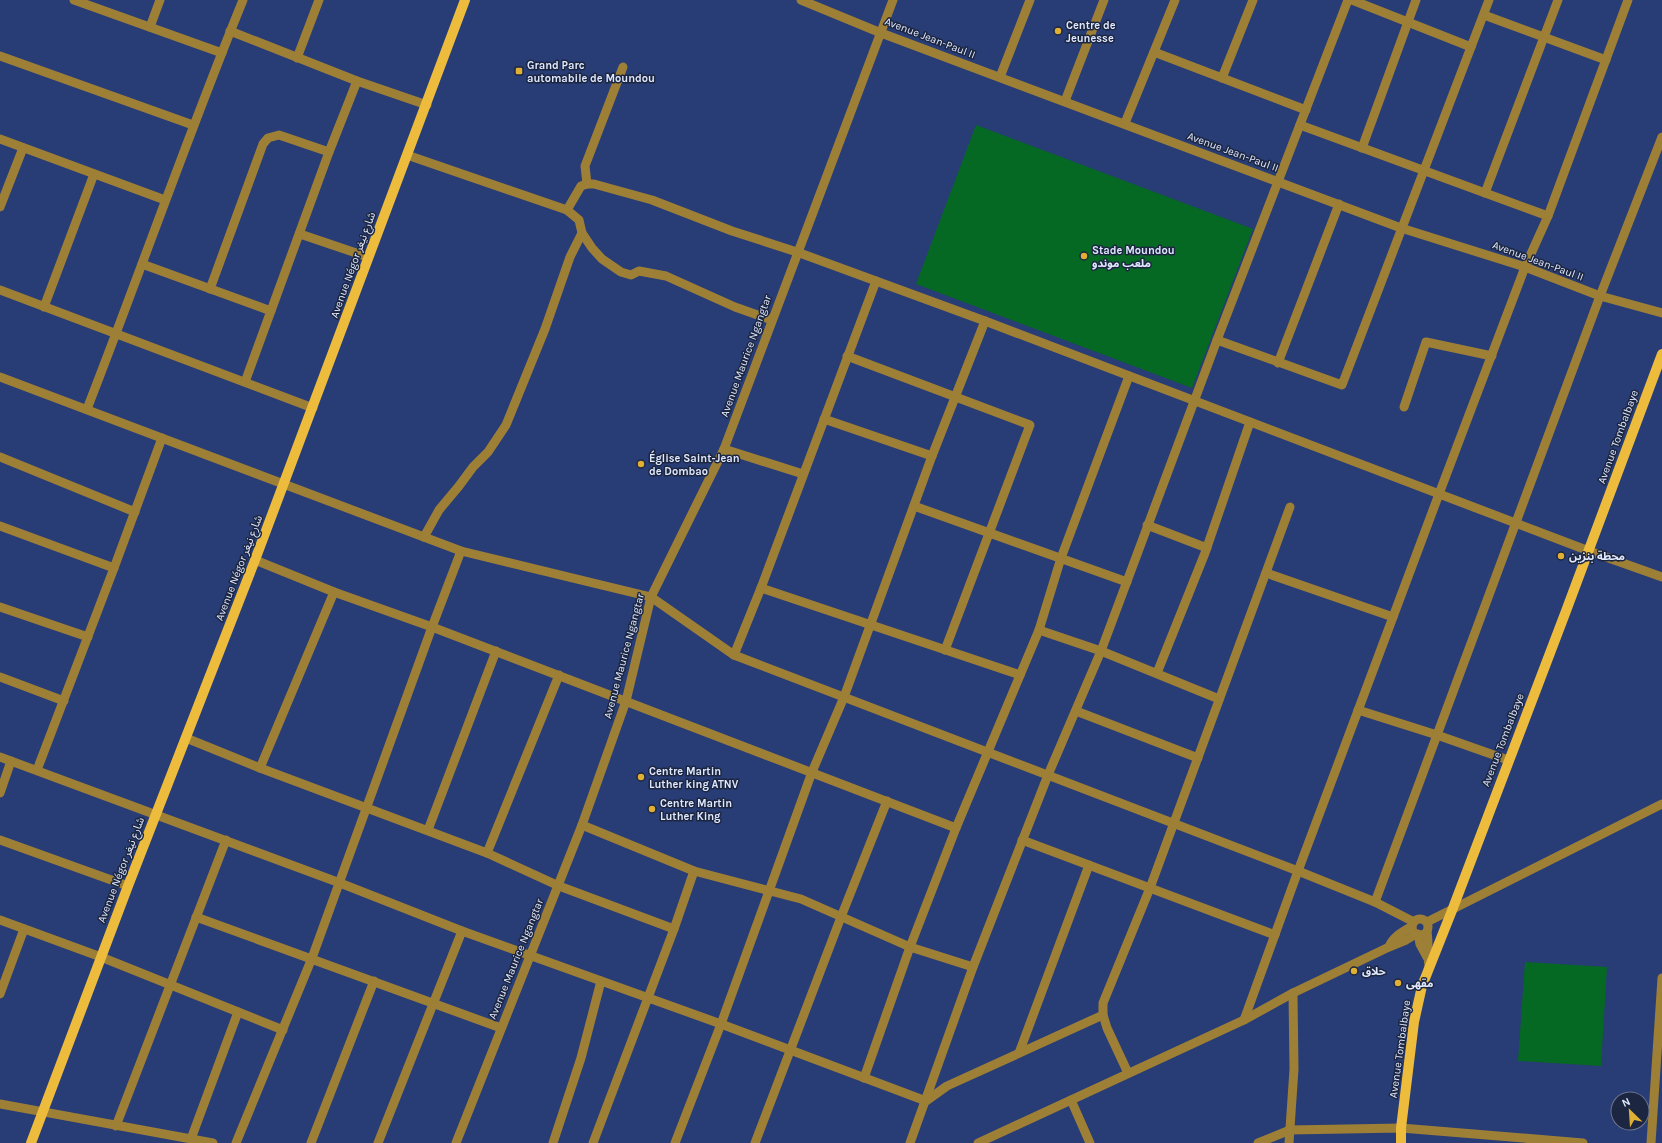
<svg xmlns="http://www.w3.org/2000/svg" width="1662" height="1143" font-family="Karla,'Noto Sans Arabic',sans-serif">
<rect width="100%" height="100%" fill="#283c76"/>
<!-- pitch -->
<g fill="#066923">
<path d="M976 125 1253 229 1192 388 916 284Z"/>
<path d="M1525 962 1607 967 1601 1066 1518 1061Z"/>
</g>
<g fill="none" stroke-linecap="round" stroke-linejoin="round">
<!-- minor -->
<g stroke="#9d7f36" stroke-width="9">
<path d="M74 0 222 53"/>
<path d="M801 0 881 33 1401 228 1525 267 1600 296 1662 313"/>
<path d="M1352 0 1471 47"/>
<path d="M1484 15 1606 60"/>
<path d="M150 27 160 0"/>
<path d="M230 31 357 81 427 105"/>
<path d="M1154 52 1306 110"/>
<path d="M0 56 193 125"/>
<path d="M297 58 319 0"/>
<path d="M1000 77 1030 0"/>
<path d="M1222 78 1253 0"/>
<path d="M1065 101 1104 0"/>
<path d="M1125 123 1175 0"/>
<path d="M1300 125 1548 216"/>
<path d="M0 139 165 200"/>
<path d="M1362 148 1416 0"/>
<path d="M407 155 567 210 579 220 582 233 592 248 602 259 621 272 631 275 639 271 666 276 735 307 772 320"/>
<path d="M587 184 585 166 623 67"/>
<path d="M1485 193 1558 0"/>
<path d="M0 207 23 148"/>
<path d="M567 210 581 186 587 184H594L652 200 732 231 797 252 985 321 1589 551 1662 577"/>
<path d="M300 234 368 257"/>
<path d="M142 264 271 311"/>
<path d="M210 289 263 144 268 138 279 135 329 152"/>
<path d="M0 290 313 408"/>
<path d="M44 307 94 174"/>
<path d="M1217 340 1342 385 1489 0"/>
<path d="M847 356 1030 425 945 650"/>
<path d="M1278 363 1339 204"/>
<path d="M0 377 461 551 651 597 734 655 1298 871 1375 902 1414 922"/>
<path d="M245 382 329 152 357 81"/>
<path d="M1404 407 1426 342 1492 356"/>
<path d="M87 409C140 273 188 135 243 0"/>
<path d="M824 419 932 456"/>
<path d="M724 449 803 474"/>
<path d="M0 457 135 512"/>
<path d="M914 506 1127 582"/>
<path d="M1147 525 1207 548"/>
<path d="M0 526 114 568"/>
<path d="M424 537 439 510 459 486 473 467 488 452 506 425 545 329 570 257 582 233"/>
<path d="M255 560 334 592 432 627 956 828"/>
<path d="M1266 573 1393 617"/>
<path d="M761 588 1020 675"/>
<path d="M0 607 88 637"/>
<path d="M1039 630 1101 651 1219 699"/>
<path d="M734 655 761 588 876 281"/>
<path d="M1157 673 1205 553 1250 422"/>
<path d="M0 677 64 701"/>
<path d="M1358 710 1437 735 1508 760"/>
<path d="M1076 711 1198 758"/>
<path d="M186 738 260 768 334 592"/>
<path d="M0 757 340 883 462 931 721 1024 926 1101 947 1086 1103 1015"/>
<path d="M260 768 487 853 559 886 674 929"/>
<path d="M37 770 114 568 162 438"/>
<path d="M0 793 11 761"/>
<path d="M582 825 694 871 801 899 910 947 973 967"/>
<path d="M428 830 496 651"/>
<path d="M0 840 128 886"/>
<path d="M1022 840 1275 935"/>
<path d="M487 853 559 675"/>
<path d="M1375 902 1600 296 1662 137"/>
<path d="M196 917 501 1028"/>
<circle cx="1420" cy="927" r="8"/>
<path d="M0 920 101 957 283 1030"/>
<path d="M1427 922 1662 804"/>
<path d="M1427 932C1429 943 1427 954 1429 966"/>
<path d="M1418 934 1420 944 1427 957"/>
<path d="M1389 947C1393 936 1403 932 1412 926"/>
<path d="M0 994 24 929"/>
<path d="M1244 1020 1298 871 1439 494 1525 267 1548 216 1628 0"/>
<path d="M1019 1053 1089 865"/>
<path d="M1128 1073 1107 1028 1103 1015V1003L1150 888 1290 507"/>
<path d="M864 1078 910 947 956 828 1039 630 1061 558 1129 376"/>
<path d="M1071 1100 1090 1143"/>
<path d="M0 1104 213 1143"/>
<path d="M116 1126 226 840"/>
<path d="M191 1139 238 1012"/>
<path d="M236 1143 312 958 432 627 461 551"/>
<path d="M311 1143 374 981"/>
<path d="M378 1143 462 931"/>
<path d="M456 1143 582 825 626 701 651 597 724 449 893 0"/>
<path d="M553 1143 581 1058 601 981"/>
<path d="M593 1143 674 929 694 871"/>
<path d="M675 1143 721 1024 812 772 844 697 932 456 985 321"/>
<path d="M755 1143 841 917 887 801"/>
<path d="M910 1143 973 967 1048 775 1101 651 1217 340 1348 0"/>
<path d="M978 1143 1244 1020 1293 993 1389 947 1406 940 1416 934"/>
<path d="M1258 1143 1290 1130 1401 1128 1583 1143"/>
<path d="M1289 1143 1294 1069 1293 993"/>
<path d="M1651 1143 1662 978"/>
</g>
<!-- major -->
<g stroke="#edbc3d" stroke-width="10">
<path d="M31 1143 128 886 255 560 465 0"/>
<path d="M1401 1143V1128L1414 1022 1422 986 1453 908 1566 611 1662 354"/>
</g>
</g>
<!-- markers -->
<g fill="#dfb034" stroke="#1c2640" stroke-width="1.5">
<circle cx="1058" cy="31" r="4"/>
<rect x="515" y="67" width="8" height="8" rx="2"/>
<circle cx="1084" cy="256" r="4"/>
<circle cx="641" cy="464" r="4"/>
<circle cx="1561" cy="556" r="4"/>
<circle cx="641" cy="777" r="4"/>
<circle cx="652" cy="809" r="4"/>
<circle cx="1354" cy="971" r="4"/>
<circle cx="1398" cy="983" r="4"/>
</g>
<g text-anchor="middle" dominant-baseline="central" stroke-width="3" stroke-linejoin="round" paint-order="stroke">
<!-- poi labels -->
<g font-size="11" font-weight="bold" fill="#e0e9fe" stroke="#1c2640" text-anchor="start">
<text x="1066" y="25">Centre de<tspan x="1066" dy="13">Jeunesse</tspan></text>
<text x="527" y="65">Grand Parc<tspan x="527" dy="13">automabile de Moundou</tspan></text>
<text x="1092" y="250">Stade Moundou<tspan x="1092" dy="13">ملعب موندو</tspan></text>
<text x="649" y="458">Église Saint-Jean<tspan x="649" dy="13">de Dombao</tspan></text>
<text x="1569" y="556">محطة بنزين</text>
<text x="649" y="771">Centre Martin<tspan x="649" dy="13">Luther king ATNV</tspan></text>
<text x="660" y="803">Centre Martin<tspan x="660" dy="13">Luther King</tspan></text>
<text x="1362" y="971">حلاق</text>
<text x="1406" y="983">مقهى</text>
</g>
<!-- street labels -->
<g font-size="11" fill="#e0e9fe" stroke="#1c2640">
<text transform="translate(930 38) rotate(21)">Avenue Jean-Paul II</text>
<text transform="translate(1233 152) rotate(20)">Avenue Jean-Paul II</text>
<text transform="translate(1538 261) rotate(20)">Avenue Jean-Paul II</text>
<text transform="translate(353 265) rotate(-70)">Avenue Négor شارع نيغر</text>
<text transform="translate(746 356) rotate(-70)">Avenue Maurice Ngangtar</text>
<text transform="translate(1618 437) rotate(-70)">Avenue Tombalbaye</text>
<text transform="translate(239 568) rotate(-69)">Avenue Négor شارع نيغر</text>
<text transform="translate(624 656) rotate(-75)">Avenue Maurice Ngangtar</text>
<text transform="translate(1503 740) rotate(-69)">Avenue Tombalbaye</text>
<text transform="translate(121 870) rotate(-69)">Avenue Négor شارع نيغر</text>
<text transform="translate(516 959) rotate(-68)">Avenue Maurice Ngangtar</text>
<text transform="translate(1400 1049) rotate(-82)">Avenue Tombalbaye</text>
</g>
</g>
<!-- north arrow -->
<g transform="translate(1630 1111) rotate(335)"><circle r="19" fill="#1c2640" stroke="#6a748c"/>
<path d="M0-3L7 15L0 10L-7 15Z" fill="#dfb034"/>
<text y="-6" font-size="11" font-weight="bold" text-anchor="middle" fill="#e0e9fe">N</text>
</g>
</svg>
